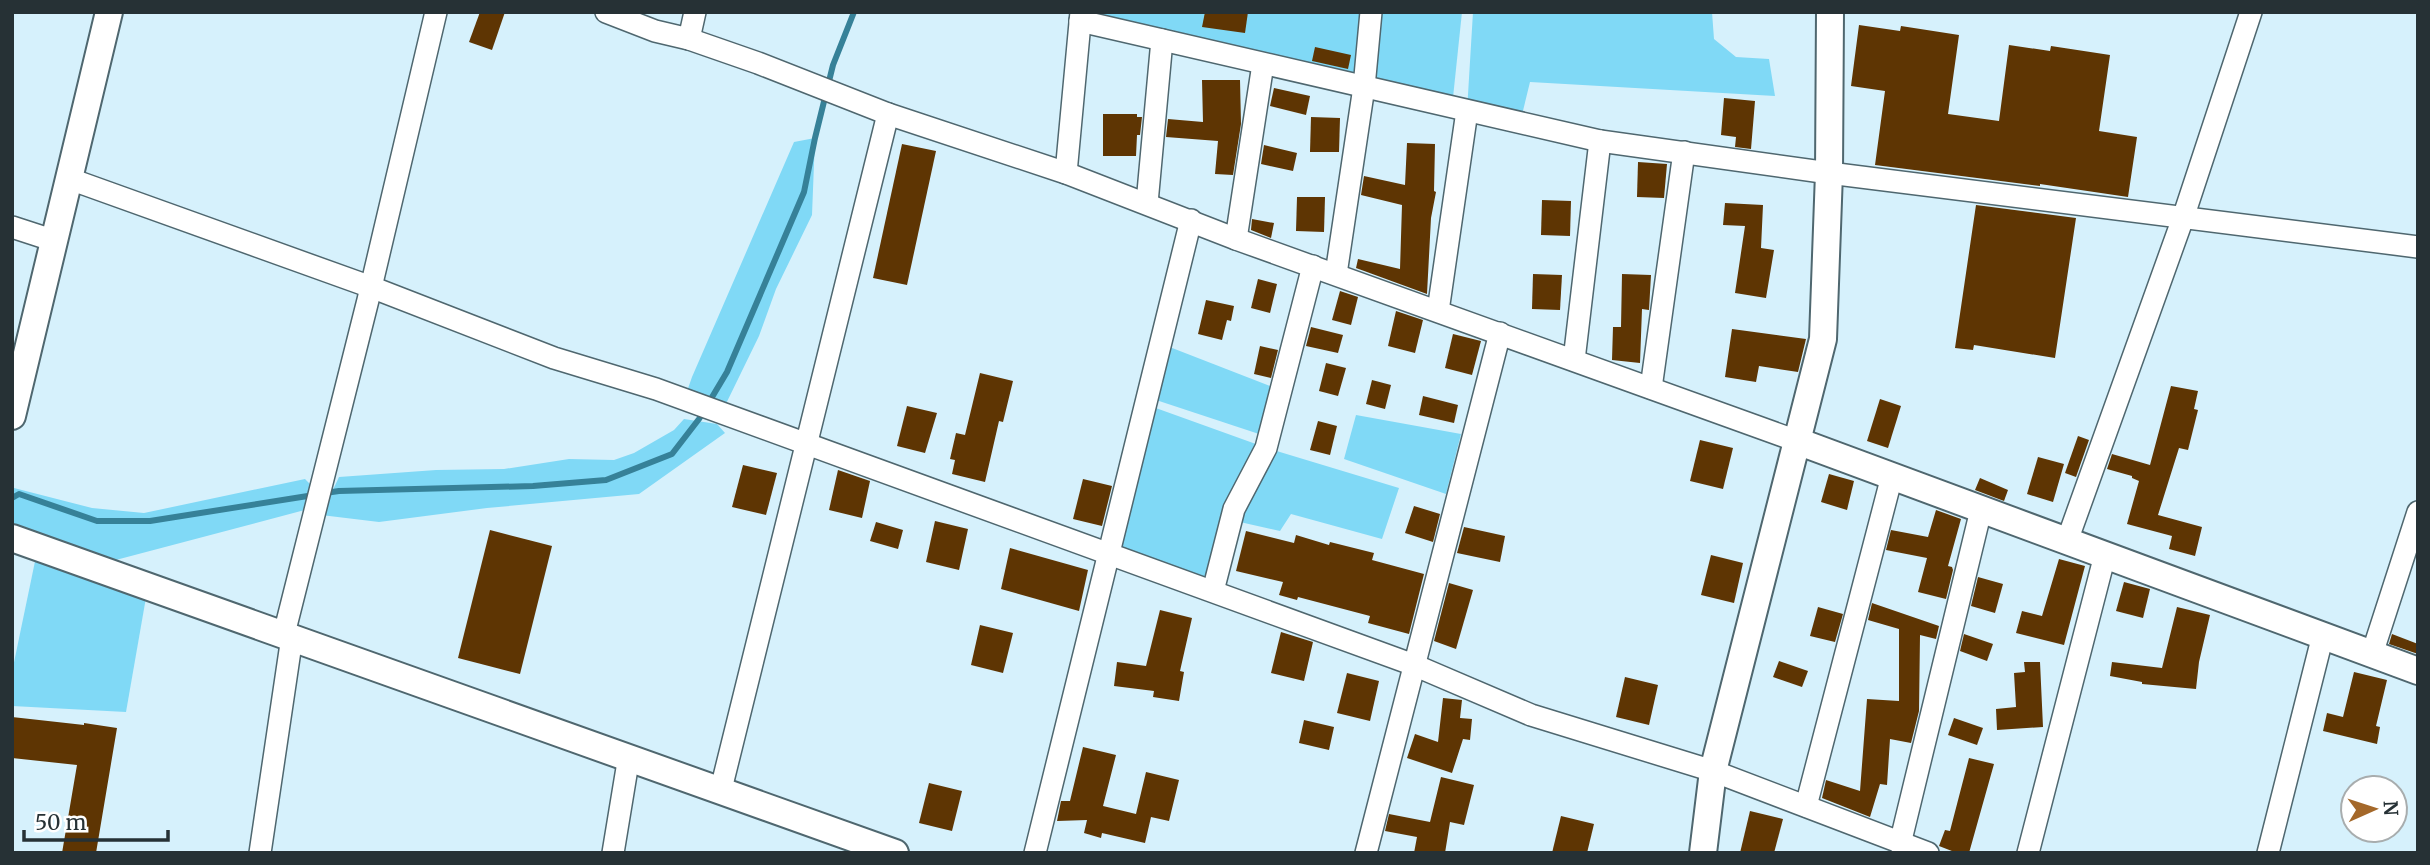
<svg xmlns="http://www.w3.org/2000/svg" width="2430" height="865" font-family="Merriweather,serif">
<rect width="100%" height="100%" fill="#d6f1fc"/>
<!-- green -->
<g fill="#80d9f6">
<path d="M1082 12H1462L1452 107Z"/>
<path d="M1473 12H1712L1714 39 1736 57 1769 59 1775 96 1530 82 1520 123 1467 111Z"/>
<path d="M815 138 812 215 776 289 759 336 721 414 684 400 692 377 794 142Z"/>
<path d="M1167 346 1270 386 1259 434 1153 399Z"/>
<path d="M1153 407 1267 448 1399 488 1382 539 1291 514 1280 531 1231 520 1213 591 1114 555Z"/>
<path d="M1356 415 1461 434 1446 494 1344 459Z"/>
<path d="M684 419 717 424 725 433 639 494 487 508 379 522 321 515 339 477 436 470 504 469 569 459 614 460 634 453 674 430Z"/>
<path d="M305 479 312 486 316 507 112 561 12 523V492L14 488 92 508 144 513Z"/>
<path d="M38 547 148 586 126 712 12 706V672Z"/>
</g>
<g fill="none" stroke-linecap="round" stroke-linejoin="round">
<!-- stream -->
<g stroke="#368198" stroke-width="6">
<path d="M325 493 339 491 533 486 606 480 672 454 699 419 727 372 804 192 815 138 833 65 854 12"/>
<path d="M12 498 19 494 97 521H150L314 495"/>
</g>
</g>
<!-- building -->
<g fill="#5e3503">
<path d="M480 12H505L492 50 469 42Z"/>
<path d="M1205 12H1248L1245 33 1202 27Z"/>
<path d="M1859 25 1900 31 1901 26 1959 35 1948 114 1999 121 2009 45 2050 51 2051 46 2110 55 2099 131 2137 137 2128 197 2040 184V186L1875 165 1885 91 1851 86Z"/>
<path d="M1315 47 1351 55 1348 69 1312 61Z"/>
<path d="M1202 80H1240L1241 124 1233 175 1215 174 1218 141 1166 137 1168 119 1203 122Z"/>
<path d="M1274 88 1310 96 1306 115 1270 106Z"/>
<path d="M1724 98 1755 101 1751 149 1735 147 1736 137 1721 135Z"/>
<path d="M1103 114H1137V117H1142L1140 135H1137L1136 156H1103Z"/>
<path d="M1311 117 1340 118 1339 152H1310Z"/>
<path d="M1407 143 1435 144 1434 191 1436 192 1431 218 1427 294 1356 268 1358 259 1400 269 1402 205 1361 195 1364 176 1405 185Z"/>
<path d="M902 144 936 151 907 285 873 278Z"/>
<path d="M1264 145 1297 153 1293 171 1261 164Z"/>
<path d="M1638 162 1667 164 1664 198 1637 197Z"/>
<path d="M1297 197H1325L1324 232 1296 231Z"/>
<path d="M1542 200 1571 201 1570 236 1541 235Z"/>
<path d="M1725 203 1763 205 1761 248 1774 250 1766 298 1735 293 1745 226 1723 225Z"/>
<path d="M1976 205 2076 218 2055 358 1974 345 1973 350 1955 348Z"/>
<path d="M1252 219 1274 223 1271 238 1251 230Z"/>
<path d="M1533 274 1562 275 1560 310 1532 309Z"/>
<path d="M1622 274 1651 275 1649 310 1642 309 1640 363 1612 360 1613 327H1621Z"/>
<path d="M1258 279 1277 284 1270 313 1251 308Z"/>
<path d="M1340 291 1358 297 1351 325 1332 320Z"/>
<path d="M1206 300 1234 306 1231 321 1227 320 1222 340 1198 334Z"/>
<path d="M1396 311 1423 320 1415 353 1388 346Z"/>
<path d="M1311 327 1343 335 1338 353 1306 346Z"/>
<path d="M1732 329 1806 339 1798 372 1759 366 1756 382 1725 377Z"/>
<path d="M1453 334 1481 341 1472 375 1445 368Z"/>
<path d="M1260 346 1278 350 1271 378 1254 374Z"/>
<path d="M1326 363 1346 368 1338 396 1319 391Z"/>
<path d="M980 373 1013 381 1003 422 999 421 985 482 952 474 955 460 950 459 956 433 965 435Z"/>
<path d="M1372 380 1391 385 1385 409 1366 404Z"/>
<path d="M2171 386 2198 391 2194 409 2198 410 2188 450 2179 448 2158 515 2202 527 2195 556 2169 549 2172 536 2127 524 2139 481 2132 478V476L2107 469 2112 454 2150 465Z"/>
<path d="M1423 396 1458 405 1454 423 1419 415Z"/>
<path d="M1880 399 1901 406 1888 448 1867 441Z"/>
<path d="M907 406 937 413 925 453 897 446Z"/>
<path d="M1318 421 1337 426 1330 455 1310 450Z"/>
<path d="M2078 436 2089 440 2076 477 2065 473Z"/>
<path d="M1700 440 1733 448 1723 489 1690 481Z"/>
<path d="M2038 457 2064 464 2053 502 2027 494Z"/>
<path d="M743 465 777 473 766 515 732 507Z"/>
<path d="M838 470 870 481 862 518 829 510Z"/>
<path d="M1829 474 1854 481 1847 510 1821 502Z"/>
<path d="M1980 478 2008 490 2004 501 1975 490Z"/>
<path d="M1083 479 1112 486 1102 526 1073 519Z"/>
<path d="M1414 506 1440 514 1433 542 1405 533Z"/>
<path d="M1936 510 1961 519 1948 566 1952 567 1953 570 1946 599 1918 592 1927 558 1886 550 1891 530 1928 537Z"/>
<path d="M935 521 968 529 959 570 926 562Z"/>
<path d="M876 522 903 530 898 549 870 541Z"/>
<path d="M1464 527 1505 536 1500 562 1457 553Z"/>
<path d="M490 530 552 546 520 674 458 658Z"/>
<path d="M1246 531 1294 543 1296 535 1329 545 1330 542 1374 553 1372 560 1424 574 1409 634 1368 623 1370 616 1298 597 1297 600 1279 595 1283 582 1236 571Z"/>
<path d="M1010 548 1088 570 1079 611 1001 589Z"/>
<path d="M1711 555 1743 563 1734 603 1701 595Z"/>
<path d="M2059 559 2085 566 2064 645 2016 633 2022 611 2042 616Z"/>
<path d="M1978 577 2003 584 1995 613 1971 606Z"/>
<path d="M2124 582 2150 589 2143 618 2116 611Z"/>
<path d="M1449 583 1473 590 1456 649 1434 641Z"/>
<path d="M1872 603 1939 626 1936 639 1920 635 1919 711 1911 743 1890 739 1887 785 1880 784 1870 817 1822 798 1826 780 1860 791 1867 699 1899 701V629L1868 620Z"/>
<path d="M1818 607 1843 614 1835 642 1810 636Z"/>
<path d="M2177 607 2210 615 2199 662 2196 689 2142 684V682L2110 676 2112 662 2162 668Z"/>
<path d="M1160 610 1192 618 1180 671 1184 672 1179 701 1153 697 1154 691 1114 686 1117 662 1146 666Z"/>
<path d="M980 625 1013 633 1003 673 971 665Z"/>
<path d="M1281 632 1313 642 1304 681 1271 673Z"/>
<path d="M1964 634 1993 644 1987 661 1960 651Z"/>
<path d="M2392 634 2418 644V654L2389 644Z"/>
<path d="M1779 661 1808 671 1802 687 1773 677Z"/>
<path d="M2024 662H2040L2043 727 1997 730 1996 709 2016 707 2014 673 2025 672Z"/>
<path d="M2354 672 2387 680 2376 726 2380 727 2377 744 2323 731 2327 713 2343 717Z"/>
<path d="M1347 673 1379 681 1370 721 1337 713Z"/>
<path d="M1625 677 1658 685 1649 725 1616 717Z"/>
<path d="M1443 698 1462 700 1460 718 1472 719 1470 740 1463 739 1452 773 1407 758 1415 734 1438 742Z"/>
<path d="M12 717 84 725V723L117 728 96 853H62L77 765 12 758Z"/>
<path d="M1954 718 1983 728 1977 745 1948 735Z"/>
<path d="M1304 720 1334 727 1329 750 1299 743Z"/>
<path d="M1083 747 1116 755 1103 806 1136 814 1146 772 1179 780 1169 821 1151 817 1145 843 1102 833 1101 838 1084 833 1087 820 1057 821 1061 801H1070Z"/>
<path d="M1969 758 1994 764 1969 853H1957L1939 846 1945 830 1950 831Z"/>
<path d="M1441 777 1474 785 1464 825 1450 822 1445 853H1414L1417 837 1385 831 1389 814 1430 822Z"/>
<path d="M929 783 962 791 952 831 919 823Z"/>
<path d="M1750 811 1783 819 1774 853H1740Z"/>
<path d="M1561 816 1594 824 1587 853H1552Z"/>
</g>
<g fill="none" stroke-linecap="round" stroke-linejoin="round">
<!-- minor casing -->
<g stroke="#4f676f" stroke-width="24">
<g id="minor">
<path d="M606 12 655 31 689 39 758 63 888 114 1066 173 1236 239 1797 441"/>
<path d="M1080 21 1600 141 1829 173 2418 247"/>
<path d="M689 39 695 12"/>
<path d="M1066 173 1081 12"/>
<path d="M70 179 371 287 554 358 656 389 1414 665 1531 715 1713 771 1928 853"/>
<path d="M1147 203 1162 40"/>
<path d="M12 227 55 241"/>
<path d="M1236 239 1263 64"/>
<path d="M1336 274 1364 87 1371 12"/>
<path d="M1438 311 1467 111"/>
<path d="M1574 360 1600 141"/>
<path d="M1651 388 1684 152"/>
<path d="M2067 541 2183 218 2251 12"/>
<path d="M1213 591 1234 509 1266 448 1313 266"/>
<path d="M284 634 368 300 436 12"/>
<path d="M2372 654 2418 512"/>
<path d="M721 789 888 114"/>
<path d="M1806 806 1892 476"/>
<path d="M1900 844 1981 510"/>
<path d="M260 853 292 637"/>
<path d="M613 853 629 756"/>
<path d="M1035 853 1191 220"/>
<path d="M1366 853 1500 333"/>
<path d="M2028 853 2105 555"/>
<path d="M2268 853 2323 635"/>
</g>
</g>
<!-- tertiary casing -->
<g stroke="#4f676f" stroke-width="30">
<g id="tertiary">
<path d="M12 416 109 12"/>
<path d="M1797 441 2418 671"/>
<path d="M12 538 895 853"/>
<path d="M1703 853 1713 771 1823 339 1829 173 1830 12"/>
</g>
</g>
<!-- minor -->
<use href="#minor" stroke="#fff" stroke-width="21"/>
<!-- tertiary -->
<use href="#tertiary" stroke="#fff" stroke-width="26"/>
</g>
<!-- border -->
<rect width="2430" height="865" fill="none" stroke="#263135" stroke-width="28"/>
<!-- north arrow -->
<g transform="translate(2374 809) rotate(87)"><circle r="33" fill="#ffffff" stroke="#a8adae" stroke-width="2"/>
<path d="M0-5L12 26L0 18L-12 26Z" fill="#a4682a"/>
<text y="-10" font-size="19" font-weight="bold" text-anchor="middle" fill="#263135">N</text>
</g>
<!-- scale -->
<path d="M24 830v10h144v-10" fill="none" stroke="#263135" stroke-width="3.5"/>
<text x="35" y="830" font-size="21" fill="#263135" stroke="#ffffff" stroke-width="5" paint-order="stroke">50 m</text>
</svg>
